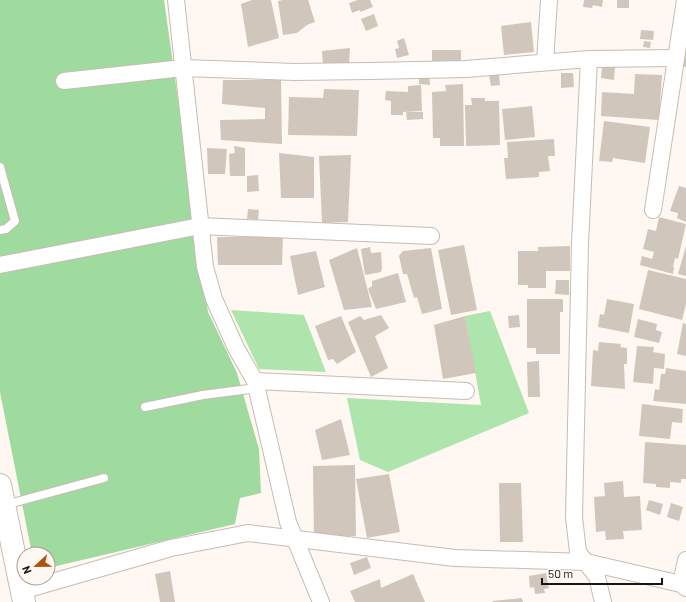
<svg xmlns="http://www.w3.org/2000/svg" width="686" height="602" font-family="Barlow,sans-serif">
<rect width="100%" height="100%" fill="#fff7f1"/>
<!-- green -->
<g fill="#ade5ac">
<path d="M231 310 304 315 326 372 259 369Z"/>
<path d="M490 311 529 413 388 472 360 460 347 398 481 405 465 316Z"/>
</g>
<!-- forest -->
<path fill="#9fda9f" d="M0 0H164L208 312 237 373 259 449 261 493 240 498 235 524 48 568V554H32L0 392Z"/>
<!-- building -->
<g fill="#d1c6bb">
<path d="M252 0H271L279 38 248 47 241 4Z"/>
<path d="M283 0H308L315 22 307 25 297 33 283 35 278 1Z"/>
<path d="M358 0H370L373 7 360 12V10L352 13 349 3Z"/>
<path d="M584 0H603L602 7 593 5 592 8 583 7Z"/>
<rect x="617" y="0" width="12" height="8"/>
<path d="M374 14 378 26 366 31 361 19Z"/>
<path d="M531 22 534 52 504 55 501 26Z"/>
<path d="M641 30 654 31 653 40 640 39Z"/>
<path d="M404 38 409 55 397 58 395 49 399 48 397 41Z"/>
<path d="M644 41 651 42 650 48 643 47Z"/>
<path d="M350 48 349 64 323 65 322 51Z"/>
<rect x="432" y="50" width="29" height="12"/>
<path d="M686 50V67L680 65Z"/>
<path d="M602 66 615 67 614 80 601 78Z"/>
<path d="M429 72 430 85 419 84V73Z"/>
<path d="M561 73H573L574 87 561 88Z"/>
<path d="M499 74 500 85 491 86 489 75Z"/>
<path d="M635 74 662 75 659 120 601 116 602 92 634 94Z"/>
<path d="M223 80H281L282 144 221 140 220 120 265 119V108L222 104Z"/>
<path d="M463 84 464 146H440V138H433L432 92 446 91 445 85Z"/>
<path d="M421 85 422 111 403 112V115H391V101L385 100 386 91 408 92V86Z"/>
<path d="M324 89 359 90 357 136 288 135 289 97 323 98Z"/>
<path d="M471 98H485V101H499L500 145 466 146 465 105H472Z"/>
<path d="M532 106 535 137 505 140 502 109Z"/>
<path d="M406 112H423V119L407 120Z"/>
<path d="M604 121 650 127 645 163 613 158 612 162 599 161Z"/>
<path d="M554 139 555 156H548L550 171 539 172V177L506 179 504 158H508L507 142Z"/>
<path d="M234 146 245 148V176H230L229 154 235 153Z"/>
<path d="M207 148 227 149 225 174H208Z"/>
<path d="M279 153 314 157V198H281Z"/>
<path d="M351 155 348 222 322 223 319 156Z"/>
<path d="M258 175 259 191 247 192V176Z"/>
<path d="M679 186 686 188V222L677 218 678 213 670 211Z"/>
<path d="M248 209 259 210 258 220 247 219Z"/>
<path d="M659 217 686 224 678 259 675 258 673 267H674L673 274 640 265 642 256 652 259 654 252 643 249 648 229 656 231Z"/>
<path d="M217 237H283L282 265H218Z"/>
<path d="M464 245 477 310 451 315 438 250Z"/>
<path d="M570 246V271H546V288H528V285H518V251H538V247Z"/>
<path d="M686 246V276L678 274Z"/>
<path d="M370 247 371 253 381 252 382 268 381 272 365 275 361 249Z"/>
<path d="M357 248 372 307 344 310 329 260Z"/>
<path d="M431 248 442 309 422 314 417 297 414 298 407 274H403L399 256 403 251Z"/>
<path d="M316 251 325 287 298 295 290 256Z"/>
<path d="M648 270 686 279V304L682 320 639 309Z"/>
<path d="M398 273 406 302 376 309 368 289 372 286V281Z"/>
<path d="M556 280H569V295L555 294Z"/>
<path d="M527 299H563V312H560V354H536V348H527Z"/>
<path d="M607 299 634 304 629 333 598 327 600 314 604 315Z"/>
<path d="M381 315 389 328 375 336 388 368 371 377 348 322 360 316 364 320Z"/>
<path d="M519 315 520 327 509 328 508 316Z"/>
<path d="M341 316 356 352 337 364 333 359 328 360 315 326Z"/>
<path d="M465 316 476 373 443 379 434 325Z"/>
<path d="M638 319 657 324 656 330 662 332 659 343 634 337Z"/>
<path d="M683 323 686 324V356L677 354Z"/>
<path d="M599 342 621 344 620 347 627 348V364H624L625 389 591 386 593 350 598 351Z"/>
<path d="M637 346 654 347 653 352 665 354 664 369 654 368 653 384 633 382Z"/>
<path d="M539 361 540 397H528L527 362Z"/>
<path d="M666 368 686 371V404L653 401 655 389 659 390 661 374H665Z"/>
<path d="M642 404 683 409 682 423 672 422 670 439 639 436Z"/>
<path d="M341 419 350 455 322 460 315 430Z"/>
<path d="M645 442 686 445V479H681V483L670 482V488L656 487V484L643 483Z"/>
<path d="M355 465 356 536 314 537 313 466Z"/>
<path d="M389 474 400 532 367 538 356 479Z"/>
<path d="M623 481 624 497 640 496 642 530 623 531 624 539 606 540 605 531 596 532 594 497 605 496 604 483Z"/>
<path d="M499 483H521L523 542H500Z"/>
<path d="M649 500 663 504 660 515 646 510Z"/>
<path d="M671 503 683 507 679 521 667 517Z"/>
<path d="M367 557 371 568 354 575 350 563Z"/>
<path d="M170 571 175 602H160L155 574Z"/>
<path d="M546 573 549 588 544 589 545 593 535 594 534 587 530 588 529 576Z"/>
<path d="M413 574 425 602H355L350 591 380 579 381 588Z"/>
<path d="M522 598 523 602H493L492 601Z"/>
</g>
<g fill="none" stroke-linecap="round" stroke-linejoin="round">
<!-- lane casing -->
<g stroke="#c8bcb2" stroke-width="10">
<g id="lane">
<path d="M0 167 15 221 6 229 0 230"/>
<path d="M145 407 203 395 257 388"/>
<path d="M5 505 104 478"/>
</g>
</g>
<!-- street casing -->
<g stroke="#c8bcb2" stroke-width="18">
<g id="street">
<path d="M176 0 205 267 214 299 236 348 255 381 288 522 321 602"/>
<path d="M589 59 580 244 574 517 578 552 597 577 603 602"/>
<path d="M545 62 549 0"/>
<path d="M64 81 183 68 295 72 369 71 466 69 589 59 676 58"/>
<path d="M653 210 685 0"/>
<path d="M0 265 200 226 431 236"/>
<path d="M255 381 466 391"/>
<path d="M681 584 686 560"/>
<path d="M21 591 171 548 248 533 455 558 586 562 681 584 686 588"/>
</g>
</g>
<!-- secondary casing -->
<g stroke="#c8bcb2" stroke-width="24">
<path id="secondary" d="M0 485 24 602"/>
</g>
<!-- lane -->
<use href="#lane" stroke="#fff" stroke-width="8"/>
<!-- street -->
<use href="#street" stroke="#fff" stroke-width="16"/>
<!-- secondary -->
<use href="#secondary" stroke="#fff" stroke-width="22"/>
</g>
<!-- north arrow -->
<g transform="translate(36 566) rotate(248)"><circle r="19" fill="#fff7f1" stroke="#a39d97"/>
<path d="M0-3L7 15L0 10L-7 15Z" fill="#b2520d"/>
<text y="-6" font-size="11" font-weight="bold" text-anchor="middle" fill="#191511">N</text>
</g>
<!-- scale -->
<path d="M542 578v6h120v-6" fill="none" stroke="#191511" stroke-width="2"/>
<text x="548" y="578" font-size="12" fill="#191511" stroke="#fff7f1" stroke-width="3" paint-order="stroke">50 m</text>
</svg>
